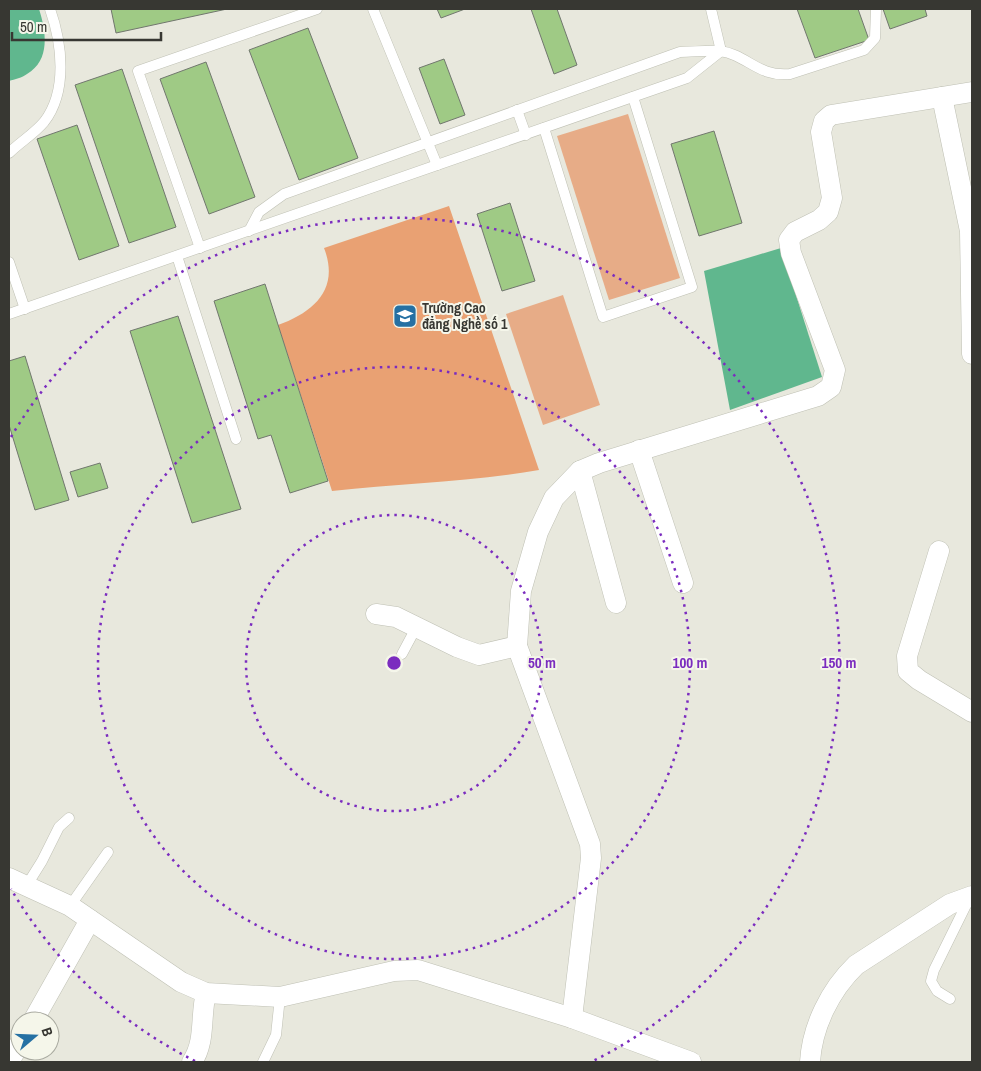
<svg xmlns="http://www.w3.org/2000/svg" width="981" height="1071" font-family="'Archivo Narrow',sans-serif">
<rect width="100%" height="100%" fill="#e8e8dd"/>
<!-- green -->
<g fill="#e7ac87">
<path d="M628 114 680 278 609 300 557 136Z"/>
<path d="M563 295 600 405 543 425 506 314Z"/>
</g>
<!-- forest -->
<path fill="#e9a173" d="M449 206 539 470C470 482 401 483 332 491L278 325C314 312 340 289 324 248Z"/>
<!-- water -->
<g fill="#60b78e">
<path d="M9 9H39C46 31 51 60 27 74 22 78 15 79 9 81Z"/>
<path d="M781 248 822 377 730 410 704 271Z"/>
</g>
<!-- building -->
<g fill="#9fca85" stroke="#71776e">
<path d="M111 9H227L116 33Z"/>
<path d="M437 9H465L441 18Z"/>
<path d="M531 9H557L577 65 554 74Z"/>
<path d="M797 9H858L869 40 815 58Z"/>
<path d="M883 9H925L927 16 890 29Z"/>
<path d="M308 28 358 158 299 180 249 50Z"/>
<path d="M444 59 465 115 440 124 419 68Z"/>
<path d="M206 62 255 197 209 214 160 79Z"/>
<path d="M122 69 176 227 129 243 75 85Z"/>
<path d="M77 125 119 246 79 260 37 139Z"/>
<path d="M714 131 742 223 699 236 671 144Z"/>
<path d="M510 203 535 281 502 291 477 214Z"/>
<path d="M265 284 328 481 290 493 271 435 258 439 214 301Z"/>
<path d="M178 316 241 509 192 523 130 331Z"/>
<path d="M25 356 69 500 35 510 9 425V361Z"/>
<path d="M100 463 108 488 78 497 70 472Z"/>
</g>
<g fill="none" stroke-linecap="round" stroke-linejoin="round">
<!-- service casing -->
<g stroke="#bfc0b4" stroke-width="11">
<g id="service">
<path d="M373 9 437 165"/>
<path d="M711 9 721 51"/>
<path d="M517 110 526 135"/>
<path d="M544 128 603 317 692 287 633 97"/>
<path d="M9 153C20 142 34 134 44 122 68 91 62 43 50 9"/>
<path d="M249 231 259 212 284 194 680 52C693 52 707 50 720 51 748 55 757 77 790 74L864 50 875 38 876 9"/>
<path d="M200 248 138 71 317 9"/>
<path d="M177 256 236 439"/>
<path d="M9 262 25 309"/>
<path d="M9 314 687 78 721 51"/>
<path d="M402 654 417 626"/>
<path d="M27 885 42 861 59 827 69 818"/>
<path d="M70 906 108 852"/>
<path d="M950 999 937 991 931 981 934 970 970 897"/>
<path d="M263 1062 276 1035 280 997"/>
</g>
</g>
<!-- minor casing -->
<g stroke="#bfc0b4" stroke-width="21">
<g id="minor">
<path d="M942 97 970 231 972 354"/>
<path d="M639 450 683 583"/>
<path d="M580 471 616 603"/>
<path d="M939 551 907 656 908 671 919 680 972 712"/>
<path d="M376 614 396 617 457 647 479 655 517 646"/>
<path d="M9 878 70 906 181 982 206 993 280 997 394 971 418 970 572 1018 691 1062"/>
<path d="M572 1018 591 858 590 844 517 646 521 591 538 532 554 498 580 471 599 463 818 396 831 387 835 370 791 253 789 240 795 232 819 220 828 212 832 198 821 132 824 121 831 115 972 92"/>
<path d="M33 1021 90 920"/>
<path d="M9 1062 20 1043"/>
<path d="M192 1062C206 1041 200 1016 206 993"/>
<path d="M810 1062C812 1027 830 990 856 965L950 904 972 896"/>
</g>
</g>
<!-- service -->
<use href="#service" stroke="#fff" stroke-width="10"/>
<!-- minor -->
<use href="#minor" stroke="#fff" stroke-width="20"/>
</g>
<!-- distance rings -->
<g fill="none" stroke="#7b2cbf" stroke-width="2.5" stroke-dasharray="2.5 5">
<circle cx="394" cy="663" r="148"/>
<circle cx="394" cy="663" r="296"/>
<path d="M195 1061A445 445 0 0 1 11 889M11 437A445 445 0 1 1 593 1061"/>
</g>
<!-- icons -->
<defs>
<g id="university-square" transform="scale(1.25)"><rect x="-9" y="-9" width="18" height="18" rx="4" fill="#2570a3" stroke="#f5f6ea"/><path d="M0-5L7-2L0 1L-7-2ZM-4 1L0 2.5L4 1V4Q0 6-4 4Z" fill="#fff"/></g>
</defs>
<g fill-rule="evenodd">
<use href="#university-square" x="405" y="316"/>
</g>
<g text-anchor="middle" dominant-baseline="central" stroke-width="4" stroke-linejoin="round" paint-order="stroke">
<!-- poi labels -->
<g font-size="14" font-weight="bold" fill="#373732" stroke="#f5f6ea" text-anchor="start">
<text x="422" y="308">Trường Cao<tspan x="422" dy="16">đẳng Nghề số 1</tspan></text>
</g>
</g>
<circle cx="394" cy="663" r="8" fill="#7b2cbf" stroke="#f5f6ea" stroke-width="2.5"/>
<g font-size="15" text-anchor="middle" font-weight="bold" fill="#7b2cbf" stroke="#f5f6ea" stroke-width="4" stroke-linejoin="round" paint-order="stroke">
<text x="542" y="668">50 m</text>
<text x="690" y="668">100 m</text>
<text x="839" y="668">150 m</text>
</g>
<!-- border -->
<rect width="981" height="1071" fill="none" stroke="#373732" stroke-width="20"/>
<!-- north arrow -->
<g transform="translate(35 1036) rotate(71)"><circle r="24" fill="#f5f6ea" stroke="#a9aaa0"/>
<path d="M0-4L9 19L0 12L-9 19Z" fill="#2570a3"/>
<text y="-8" font-size="14" font-weight="bold" text-anchor="middle" fill="#373732">B</text>
</g>
<!-- scale -->
<path d="M12 32v8h149v-8" fill="none" stroke="#373732" stroke-width="2.5"/>
<text x="20" y="32" font-size="15" fill="#373732" stroke="#f5f6ea" stroke-width="4" paint-order="stroke">50 m</text>
</svg>
